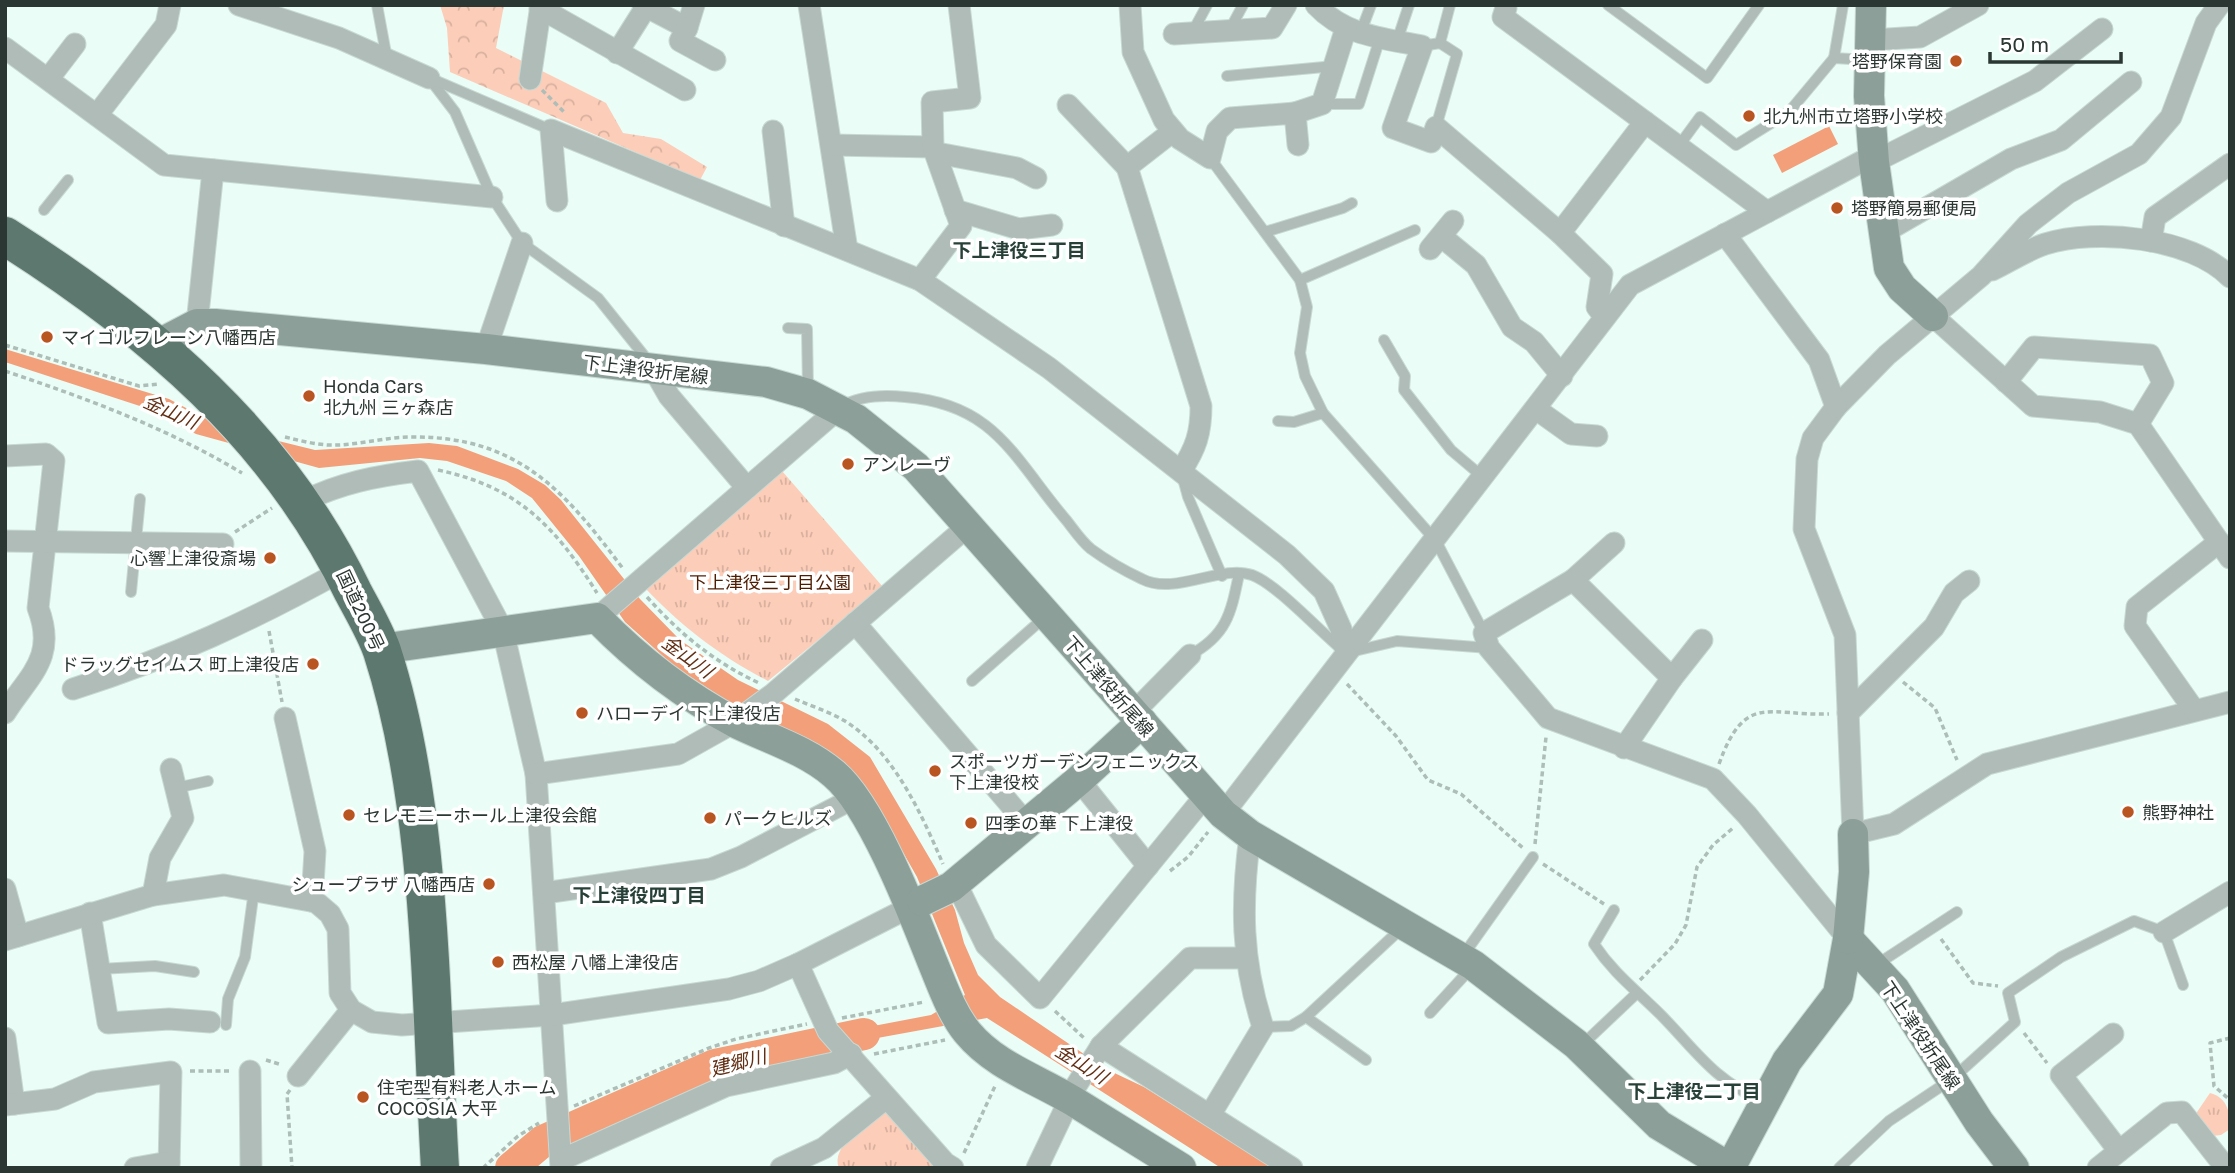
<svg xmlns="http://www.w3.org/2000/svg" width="2235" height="1173" font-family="'Golos Text','Noto Sans JP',sans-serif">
<defs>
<pattern id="forest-crowns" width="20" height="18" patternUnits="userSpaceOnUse" patternTransform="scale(1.75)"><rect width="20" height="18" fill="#fccdb8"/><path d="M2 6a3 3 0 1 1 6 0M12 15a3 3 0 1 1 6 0" fill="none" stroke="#d8b19f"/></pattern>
<pattern id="park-tufts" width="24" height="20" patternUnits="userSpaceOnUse" patternTransform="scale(1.75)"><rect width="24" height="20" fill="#fccdb8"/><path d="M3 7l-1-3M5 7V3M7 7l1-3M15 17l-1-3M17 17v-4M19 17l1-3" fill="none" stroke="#d8b19f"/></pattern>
</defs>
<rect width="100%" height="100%" fill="#ebfdf7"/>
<!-- forest -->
<path fill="url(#forest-crowns)" d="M440 5H504L496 48 606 103 623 133 661 139 707 167 700 180 450 72 447 28Z"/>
<!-- park -->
<g fill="url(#park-tufts)">
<path d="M782 471 883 587 768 681C720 656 682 627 645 588Z"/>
<path d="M2210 1093C2228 1098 2230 1113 2230 1129L2221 1135 2212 1136 2195 1115Z"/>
<path d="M888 1111 936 1168H839C830 1146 866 1126 881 1113Z"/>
</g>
<!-- water -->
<g fill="#f29f7a">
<path d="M1829 126 1838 144 1782 173 1773 155Z"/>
<path d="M5 349 169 399 222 427 315 450 429 443 457 446 518 469 545 485 561 500 640 599 680 640 738 680 828 724 870 757 936 869 955 910 964 943 978 975 1000 997 1106 1069 1144 1087 1274 1168H1221L987 1018 850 1043 842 1032 931 1015 965 995 917 877 874 801 854 773 826 749 724 699 674 666 625 622 579 556 532 498 506 481 447 461 420 458 319 468 196 434 149 409 5 362Z"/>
</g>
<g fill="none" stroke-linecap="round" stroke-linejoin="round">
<!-- river -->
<path stroke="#f29f7a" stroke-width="32" d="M511 1168 543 1141 715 1065 864 1034"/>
<!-- lane casing -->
<g stroke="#c8d9d4" stroke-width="12">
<g id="lane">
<path d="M377 5 387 59"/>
<path d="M1608 5 1707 78 1759 5"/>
<path d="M1229 31 1243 5"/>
<path d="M1192 33 1207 5"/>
<path d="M1360 34 1371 5"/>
<path d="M1397 41 1409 5"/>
<path d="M1440 43 1450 5"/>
<path d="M1422 46 1440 43 1457 54 1436 127"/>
<path d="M1834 58 1843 5"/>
<path d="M1227 76 1335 66"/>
<path d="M429 78 455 112 492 197 522 243 598 298 650 363"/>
<path d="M432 79 551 130"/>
<path d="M1322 104H1359L1380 38"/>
<path d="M1678 147 1700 117 1736 145 1789 112 1834 58 1868 60"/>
<path d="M1210 158 1300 280 1307 307 1300 353 1305 376 1323 413 1436 541 1484 633"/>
<path d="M44 210 68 180"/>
<path d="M1265 232 1343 208 1352 203"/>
<path d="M1300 280 1415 230"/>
<path d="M788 328 807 329 808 391"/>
<path d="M1384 340 1405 376 1404 390 1451 450 1484 478"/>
<path d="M843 406C861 395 884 395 905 397 996 404 1014 459 1067 521 1074 530 1082 542 1091 549 1106 560 1125 571 1142 579 1175 596 1221 564 1252 575 1277 584 1322 634 1346 653L1397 641 1489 648"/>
<path d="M1278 421 1294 422 1323 413"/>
<path d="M1182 475 1188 497 1222 576"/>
<path d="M131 592 140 499"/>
<path d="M1190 655C1227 635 1231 613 1239 574"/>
<path d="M972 681 1046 616"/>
<path d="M176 788 208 781"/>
<path d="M1614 910 1594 944C1614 974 1636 990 1661 1015 1699 1054 1711 1077 1763 1102"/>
<path d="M1462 957 1533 857"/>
<path d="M1876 965 1957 912"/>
<path d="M99 969 155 966 194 972"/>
<path d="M1430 1013 1473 966"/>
<path d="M1306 1017 1366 1060"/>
<path d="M226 1025 228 999 245 957 254 890"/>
<path d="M1263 1027 1291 1026 1306 1017 1404 926"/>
<path d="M1581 1046 1637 993"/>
<path d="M1839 1168 1889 1121 1952 1079 2015 1022 2008 993 2061 957 2134 921 2164 932 2183 985"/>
</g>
</g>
<!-- street casing -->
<g stroke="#c8d9d4" stroke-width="23">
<g id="street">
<path d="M239 5 339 38 429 78"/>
<path d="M643 5 687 28 694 5"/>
<path d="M809 5 847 250"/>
<path d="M1130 5 1133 52 1164 120 1180 139 1210 158 1217 131 1230 118 1295 113 1298 145"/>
<path d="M1316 5C1345 36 1383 38 1422 46L1393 128 1431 142 1436 127 1560 233 1602 274 1597 307 1604 316"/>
<path d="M2219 5 2206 23 2171 117 2139 154 2068 193 2028 224 1981 276 1887 355 1836 407 1813 438 1807 459 1804 529 1845 635 1853 834 1894 824 1987 764 2230 702"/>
<path d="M540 8 685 90"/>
<path d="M1506 8 1503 17 1767 212"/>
<path d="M687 28 680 41 715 60"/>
<path d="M1174 34 1272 28 1286 5"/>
<path d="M1871 40 1920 37 1978 5"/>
<path d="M5 48 164 165 492 197"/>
<path d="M617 53 646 7"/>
<path d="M49 78 75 44"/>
<path d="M530 79 541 5"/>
<path d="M1068 105 1127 167 1172 132"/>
<path d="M1295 113 1322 104 1346 28"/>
<path d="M97 115 166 25 170 5"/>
<path d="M773 131 784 226"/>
<path d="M832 145 933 147"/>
<path d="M937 153 1017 168 1036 178"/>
<path d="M1874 162 2035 81 2102 29"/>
<path d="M1127 167 1201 406C1201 433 1196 448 1181 471"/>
<path d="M557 201 551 130 920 280 1049 368 1287 555 1324 591 1341 629 1346 653"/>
<path d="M955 210 1019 229 1052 225"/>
<path d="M1560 233 1645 122"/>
<path d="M1883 233 2011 159 2061 140 2131 82"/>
<path d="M1725 234 1819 360 1836 407"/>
<path d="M1442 237 1476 265 1512 327 1534 342 1562 376"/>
<path d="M2151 241 2155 217 2230 164"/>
<path d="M1430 249 1453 221"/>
<path d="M1992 270C2009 262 2027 250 2045 244 2096 228 2191 237 2230 277"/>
<path d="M920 280 961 226 933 147 932 102 970 98 959 5"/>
<path d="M1933 316 2033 406 2100 412 2138 424 2230 558"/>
<path d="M197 324 213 170"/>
<path d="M486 349 522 243"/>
<path d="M653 368 669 396 747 488"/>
<path d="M2006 382 2034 347 2150 355 2163 383 2138 424"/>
<path d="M1536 409 1571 434 1597 436"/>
<path d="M5 456 46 454 54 461 38 608C57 658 29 675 5 713"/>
<path d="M302 502C340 483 376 476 418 471L503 631 536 774 561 1168"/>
<path d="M5 541 223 544"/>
<path d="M1573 580 1614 543"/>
<path d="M597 618 836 411"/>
<path d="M855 623 1027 824"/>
<path d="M1672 678 1702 640"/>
<path d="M73 689C173 657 251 621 343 570"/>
<path d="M2194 710 2135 626 2137 607 2219 542"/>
<path d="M1133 713 1190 655"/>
<path d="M1848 713 1934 627 1954 593 1969 581"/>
<path d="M285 718 315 851 312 901"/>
<path d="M1624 748 1672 678 1573 580 1484 633 1489 648 1548 718 1713 779 1747 815 1848 939"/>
<path d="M536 774 678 754 735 722 773 694 968 526"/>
<path d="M1079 780 1148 866"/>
<path d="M1223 814 1630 285 1874 155"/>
<path d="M956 883 986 945 1040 998 1205 796"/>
<path d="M5 889 18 936"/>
<path d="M544 893 711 869 741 857 856 797"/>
<path d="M153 895 160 858 183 818 171 769"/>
<path d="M90 913 108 1023 169 1019 210 1022"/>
<path d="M2164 932 2230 892"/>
<path d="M5 940 153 895 224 885 316 902 330 914 338 929 340 993 351 1010 372 1022 402 1025 552 1015 729 989 759 981 798 964 922 901"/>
<path d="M798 964 828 1031 945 1163 953 1168"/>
<path d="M2113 1034 2061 1075 2119 1151"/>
<path d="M5 1038 14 1104"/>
<path d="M1101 1046 1292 1168"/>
<path d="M250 1071 251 1168"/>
<path d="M298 1076 351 1010"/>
<path d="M5 1105 55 1099 94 1082 171 1072 169 1168"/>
<path d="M1210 1115 1263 1027C1241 960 1241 904 1250 835"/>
<path d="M561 1160 726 1086 834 1063 851 1054"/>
<path d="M135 1168 169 1162"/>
<path d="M781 1168 824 1148 886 1098"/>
<path d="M1037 1168 1076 1086 1101 1046 1190 958H1245"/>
<path d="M2098 1168 2167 1113 2182 1112 2226 1168"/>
</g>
</g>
<!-- secondary casing -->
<g stroke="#c8d9d4" stroke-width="32">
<g id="secondary">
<path d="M1871 5 1869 96 1874 162 1889 268 1902 288 1933 316"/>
<path d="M155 346 197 324H215L486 349 766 382 808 394 856 419 916 467 1223 814 1250 835 1473 965 1576 1044 1659 1125 1730 1168 1787 1061 1838 994 1848 939 1895 990 1979 1122 2014 1168"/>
<path d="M381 649 597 618C639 661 683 695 736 723 769 739 806 750 834 774 872 806 913 913 932 961 942 985 951 1012 967 1032 995 1066 1037 1079 1073 1101 1109 1123 1145 1146 1181 1168"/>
<path d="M922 901 951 887 1079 780 1142 722"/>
<path d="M1848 939 1854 872 1853 834"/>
</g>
</g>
<!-- highway casing -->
<g stroke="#c8d9d4" stroke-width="40">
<path id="highway" d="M5 236C150 328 278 436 353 592 363 611 375 631 382 651 433 809 430 1002 440 1168"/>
</g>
<!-- path -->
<g stroke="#adbdb8" stroke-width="3.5" stroke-dasharray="5 3.5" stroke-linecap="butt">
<path d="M542 90 566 114"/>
<path d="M5 345 139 386 160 384"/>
<path d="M5 371C88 399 167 428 242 473"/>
<path d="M285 437C302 441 320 446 338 445 362 444 387 437 412 437 518 436 566 492 624 570"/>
<path d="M438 470C518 487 555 526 597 593"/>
<path d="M235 532 272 508"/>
<path d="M647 597C680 634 714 662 759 683"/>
<path d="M269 631 282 702"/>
<path d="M1903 682 1935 708 1957 760"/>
<path d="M1347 684 1396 736 1428 780 1461 794 1523 848"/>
<path d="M795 699C811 706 830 712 845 721 894 752 921 813 943 864"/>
<path d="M1719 764C1745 692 1768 716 1829 714"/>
<path d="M1535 844 1546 737"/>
<path d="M1543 864 1604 904"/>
<path d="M1170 871 1188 857 1208 832"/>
<path d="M1941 939 1973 983 1998 986"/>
<path d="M1640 980 1675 944 1686 925 1697 867 1713 845 1733 828"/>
<path d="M1055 1011 1084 1038"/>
<path d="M842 1018 924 1002"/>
<path d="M2024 1033 2047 1063"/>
<path d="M2230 1038 2210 1043 2214 1086 2230 1100"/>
<path d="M874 1054 945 1040"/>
<path d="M266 1060 282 1065"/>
<path d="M190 1071H232"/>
<path d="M290 1090 287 1094 292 1168"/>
<path d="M574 1106 709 1048 736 1039 807 1024"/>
<path d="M964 1153 996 1084"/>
<path d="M483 1168 518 1136 539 1123"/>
</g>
<!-- lane -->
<use href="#lane" stroke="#afbcb8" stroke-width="10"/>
<!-- street -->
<use href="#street" stroke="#afbcb8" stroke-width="21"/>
<!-- secondary -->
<use href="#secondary" stroke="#8c9f98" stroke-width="30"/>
<!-- highway -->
<use href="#highway" stroke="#5c786f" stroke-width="38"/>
</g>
<!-- markers -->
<g fill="#b95521" stroke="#fff" stroke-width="2.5">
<circle cx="1956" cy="61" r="7"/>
<circle cx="1749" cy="116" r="7"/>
<circle cx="1837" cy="208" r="7"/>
<circle cx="47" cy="337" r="7"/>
<circle cx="309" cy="396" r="7"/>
<circle cx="848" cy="464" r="7"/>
<circle cx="270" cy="558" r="7"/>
<circle cx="313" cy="664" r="7"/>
<circle cx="582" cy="713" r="7"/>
<circle cx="935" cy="771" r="7"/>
<circle cx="2128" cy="812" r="7"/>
<circle cx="349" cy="815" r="7"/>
<circle cx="710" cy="818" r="7"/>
<circle cx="971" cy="823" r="7"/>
<circle cx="489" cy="884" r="7"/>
<circle cx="498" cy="962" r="7"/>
<circle cx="363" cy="1097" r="7"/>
</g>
<g text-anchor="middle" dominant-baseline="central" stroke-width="7" stroke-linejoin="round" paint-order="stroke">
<!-- poi labels -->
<g font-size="18" fill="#2b3733" stroke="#fff" text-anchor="start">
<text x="1942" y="61" text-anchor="end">塔野保育園</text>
<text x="1763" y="116">北九州市立塔野小学校</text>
<text x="1851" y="208">塔野簡易郵便局</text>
<text x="61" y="337">マイゴルフレーン八幡西店</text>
<text x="323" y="386">Honda Cars<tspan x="323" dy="21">北九州 三ヶ森店</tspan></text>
<text x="862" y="464">アンレーヴ</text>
<text x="256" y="558" text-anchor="end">心響上津役斎場</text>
<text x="299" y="664" text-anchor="end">ドラッグセイムス 町上津役店</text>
<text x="596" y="713">ハローデイ 下上津役店</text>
<text x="949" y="761">スポーツガーデンフェニックス<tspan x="949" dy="21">下上津役校</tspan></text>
<text x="2142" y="812">熊野神社</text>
<text x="363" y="815">セレモニーホール上津役会館</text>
<text x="724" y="818">パークヒルズ</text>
<text x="985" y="823">四季の華 下上津役</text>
<text x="475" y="884" text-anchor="end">シュープラザ 八幡西店</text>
<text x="512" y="962">西松屋 八幡上津役店</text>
<text x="377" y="1087">住宅型有料老人ホーム<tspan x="377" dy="21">COCOSIA 大平</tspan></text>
</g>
<!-- street labels -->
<g font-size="18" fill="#2b3733" stroke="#fff">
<text transform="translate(646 369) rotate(7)">下上津役折尾線</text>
<text transform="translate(361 610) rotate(65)">国道200号</text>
<text transform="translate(1109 686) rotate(49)">下上津役折尾線</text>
<text transform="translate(1921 1035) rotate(56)">下上津役折尾線</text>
</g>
<!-- park labels -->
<g font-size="18" fill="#4e1c01" stroke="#fff">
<text x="770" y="582">下上津役三丁目公園</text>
</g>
<!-- neighbourhood labels -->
<g font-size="19" font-weight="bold" fill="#274139" stroke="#fff">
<text x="1019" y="249">下上津役三丁目</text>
<text x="639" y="894">下上津役四丁目</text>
<text x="1694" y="1090">下上津役二丁目</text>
</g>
<!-- water labels -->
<g font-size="19" font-style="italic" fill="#622e14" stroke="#fff">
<text transform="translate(171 411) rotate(24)">金山川</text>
<text transform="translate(688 656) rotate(36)">金山川</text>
<text transform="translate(738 1062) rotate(-14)">建郷川</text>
<text transform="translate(1082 1063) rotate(32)">金山川</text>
</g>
</g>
<!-- border -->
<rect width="2235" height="1173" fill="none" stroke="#2b3733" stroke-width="14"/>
<!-- scale -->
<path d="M1990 52v10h131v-10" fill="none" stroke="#2b3733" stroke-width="3.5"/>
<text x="2000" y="52" font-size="21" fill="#2b3733" stroke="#ffffff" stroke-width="5" paint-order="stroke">50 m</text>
</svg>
